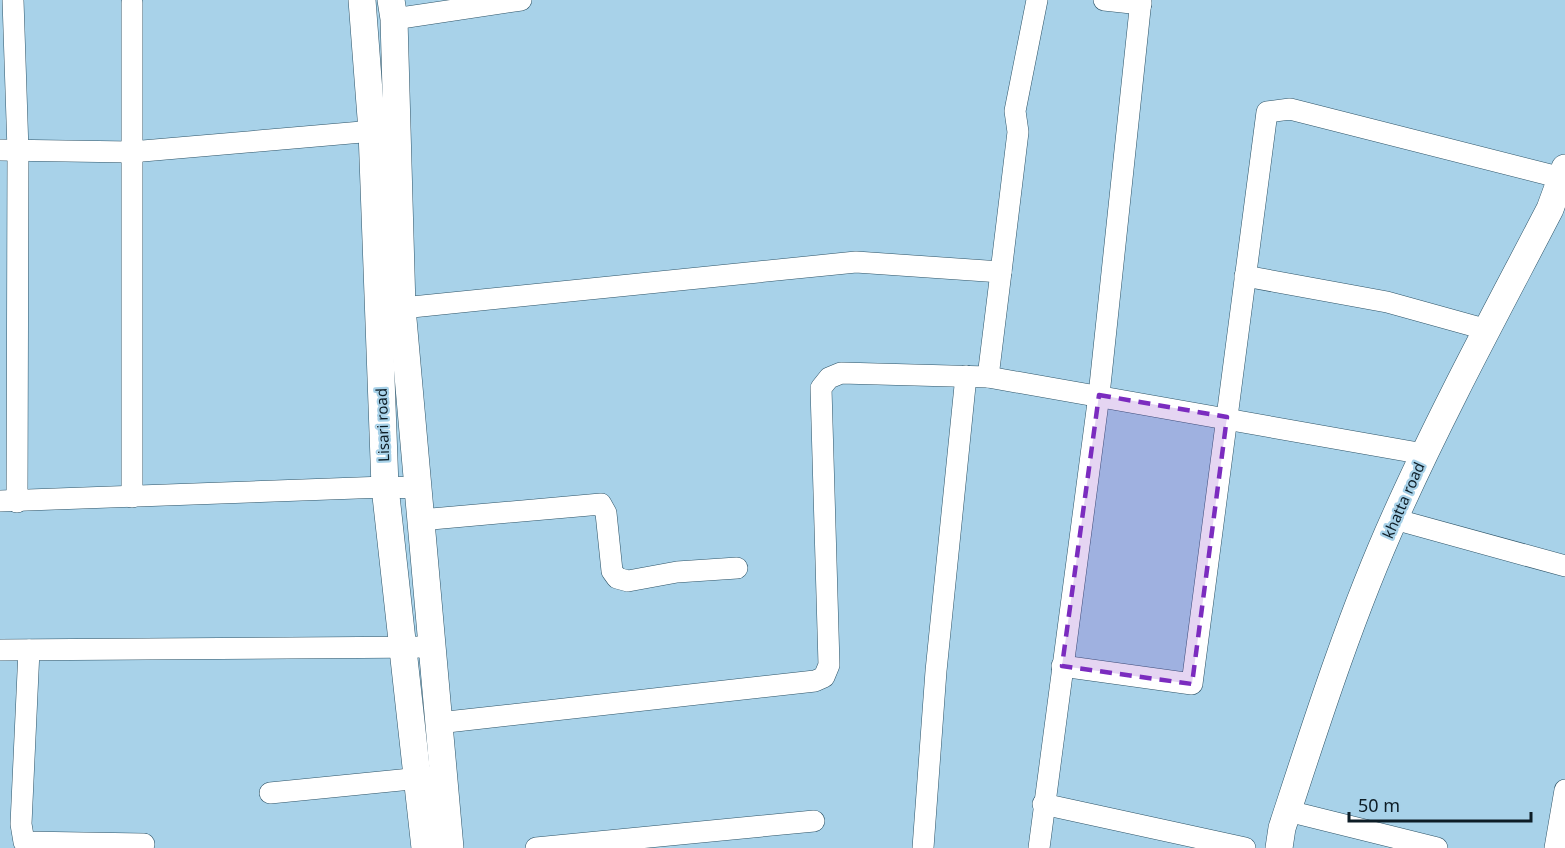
<svg xmlns="http://www.w3.org/2000/svg" width="1565" height="848" font-family="'Noto Sans',sans-serif">
<rect width="100%" height="100%" fill="#a8d2e9"/>
<g fill="none" stroke-linecap="round" stroke-linejoin="round">
<!-- minor casing -->
<g stroke="#2d5367" stroke-width="22">
<g id="minor">
<path d="M13 0 18 151 17 502"/>
<path d="M1104 0 1141 4"/>
<path d="M394 19 521 0"/>
<path d="M0 150 131 152 385 130"/>
<path d="M1001 272 1018 132 1015 111 1037 0"/>
<path d="M1245 276 1387 302 1488 330"/>
<path d="M402 308 856 262 1001 272 988 377 1424 454"/>
<path d="M132 497V3"/>
<path d="M0 501 385 487 418 488"/>
<path d="M1394 519 1565 566"/>
<path d="M420 520 601 504 606 513 612 571 617 578 628 581 677 572 737 568"/>
<path d="M0 650 431 647"/>
<path d="M29 650 21 824 24 842 144 844"/>
<path d="M1062 666 1192 684 1267 112 1290 109 1562 178"/>
<path d="M438 723 815 681 824 677 829 665 821 388 829 378 841 373 988 377"/>
<path d="M270 793 431 777"/>
<path d="M1043 804 1245 848"/>
<path d="M1288 811 1437 848"/>
<path d="M536 848 814 821"/>
<path d="M923 848 936 671 966 376"/>
<path d="M1039 848 1099 395 1141 0"/>
<path d="M1555 848 1565 790"/>
</g>
</g>
<!-- tertiary casing -->
<g stroke="#2d5367" stroke-width="28">
<g id="tertiary">
<path d="M362 0 372 131 385 487 425 848"/>
<path d="M391 0 394 19 402 308 450 848"/>
<path d="M1279 848 1282 828C1316 724 1350 617 1395 517 1442 412 1497 311 1550 209L1565 168"/>
</g>
</g>
<!-- minor -->
<use href="#minor" stroke="#fff" stroke-width="21"/>
<!-- tertiary -->
<use href="#tertiary" stroke="#fff" stroke-width="27"/>
</g>
<!-- marked area -->
<path fill="#7b2cbf" fill-opacity="0.2" stroke="#7b2cbf" stroke-width="4.5" stroke-dasharray="12 8" stroke-linejoin="round" d="M1099 395 1227 417 1192 684 1062 666Z"/>
<g text-anchor="middle" dominant-baseline="central" stroke-width="4.5" stroke-linejoin="round" paint-order="stroke">
<!-- street labels -->
<g font-size="15" fill="#0d1d26" stroke="#a8d2e9">
<text transform="translate(382 425) rotate(-92)">Lisari road</text>
<text transform="translate(1403 500) rotate(-66)">khatta road</text>
</g>
</g>
<!-- scale -->
<path d="M1349 812v9h182v-9" fill="none" stroke="#0d1d26" stroke-width="3"/>
<text x="1358" y="812" font-size="18" fill="#0d1d26" stroke="#a8d2e9" stroke-width="4.5" paint-order="stroke">50 m</text>
</svg>
